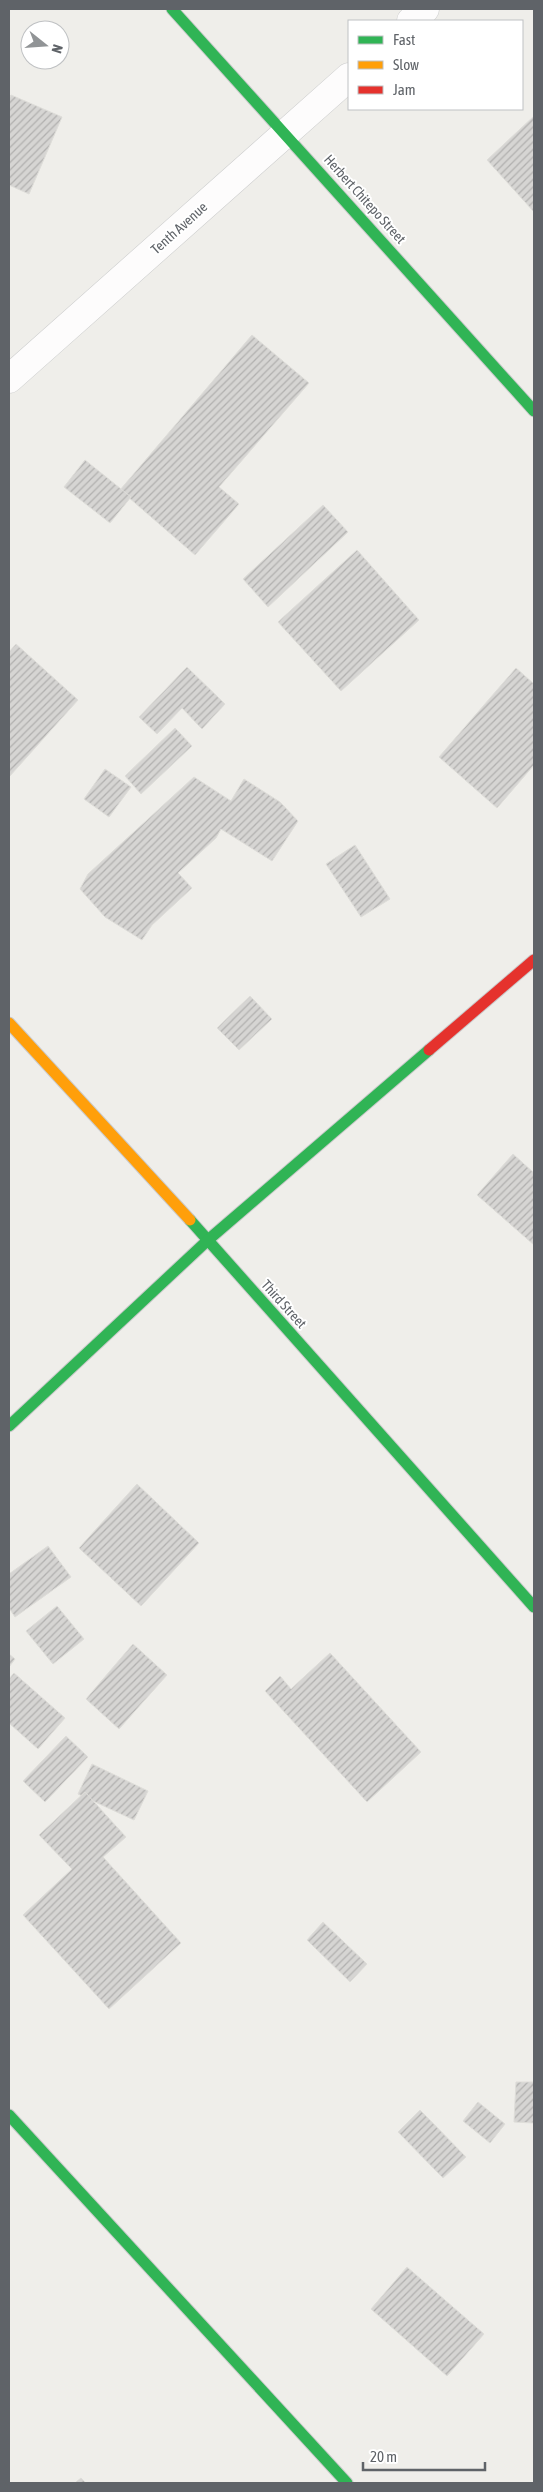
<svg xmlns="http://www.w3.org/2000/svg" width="543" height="2492" font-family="'Asap Condensed',sans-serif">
<defs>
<pattern id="building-hatch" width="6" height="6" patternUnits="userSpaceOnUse" patternTransform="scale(1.25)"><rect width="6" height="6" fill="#d6d5d3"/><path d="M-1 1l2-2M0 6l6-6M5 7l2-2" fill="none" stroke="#b1b0af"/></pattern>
</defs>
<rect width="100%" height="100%" fill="#efeeea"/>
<!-- building -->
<g fill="url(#building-hatch)" stroke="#deddd9">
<path d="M11 95 62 117 29 194 9 185V99Z"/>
<path d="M534 116V212L487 160Z"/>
<path d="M252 335 309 383 219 487 239 504 195 555 120 490Z"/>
<path d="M85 460 131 497 110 523 64 487Z"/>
<path d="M323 505 348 532 268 607 243 579Z"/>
<path d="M357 550 419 620 341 691 278 622Z"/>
<path d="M16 644 78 700 9 777V652Z"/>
<path d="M187 667 225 704 202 729 182 708 157 734 139 717Z"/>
<path d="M516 668 534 684V765L497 808 439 757Z"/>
<path d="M175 728 192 746 141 794 125 776Z"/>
<path d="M105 769 131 787 109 817 84 799Z"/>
<path d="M194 777 231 801 244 779 280 802 298 821 272 861 221 829 216 838 178 873 192 888 152 925 142 940 105 917 80 889 88 874Z"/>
<path d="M355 845 390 899 361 917 326 864Z"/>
<path d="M250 996 272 1019 239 1050 217 1028Z"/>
<path d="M513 1154 534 1173V1245L477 1195Z"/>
<path d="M137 1484 199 1543 141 1606 79 1548Z"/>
<path d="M48 1546 71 1577 15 1617 9 1608V1574Z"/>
<path d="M57 1606 84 1639 53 1664 26 1631Z"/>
<path d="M133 1644 167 1675 119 1729 86 1699Z"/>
<path d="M330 1653 421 1752 367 1802 265 1691 280 1676 291 1689Z"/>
<path d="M9 1654 15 1659 9 1667Z"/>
<path d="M14 1673 65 1718 38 1749 9 1723V1679Z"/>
<path d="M66 1736 88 1757 45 1802 23 1781Z"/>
<path d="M92 1764 148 1791 134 1820 78 1794Z"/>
<path d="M85 1792 126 1837 103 1857 181 1943 109 2009 23 1915 72 1869 39 1835Z"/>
<path d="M323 1922 367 1964 350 1982 307 1940Z"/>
<path d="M516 2082H534V2123L514 2122Z"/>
<path d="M478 2102 505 2124 490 2143 463 2121Z"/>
<path d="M420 2110 466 2157 443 2178 398 2132Z"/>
<path d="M407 2267 484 2334 447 2376 371 2309Z"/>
<path d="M81 2478 86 2483H75Z"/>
</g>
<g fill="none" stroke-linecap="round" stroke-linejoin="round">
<!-- street casing -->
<g stroke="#cbcccc" stroke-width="29">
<g id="street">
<path d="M411 21 425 9"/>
<path d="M9 379 349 77"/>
</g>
</g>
<!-- fast casing -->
<g stroke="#cacacb" stroke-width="13">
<g id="fast">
<path d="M172 9 534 411"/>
<path d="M190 1220 534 1607"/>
<path d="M9 1426 208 1240 429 1050"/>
<path d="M9 2115 347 2483"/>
</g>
</g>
<!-- slow casing -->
<g stroke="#cacacb" stroke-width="13">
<path id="slow" d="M9 1023 190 1220"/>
</g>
<!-- jam casing -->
<g stroke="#cacacb" stroke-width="13">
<path id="jam" d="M429 1050 534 960"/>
</g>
<!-- street -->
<use href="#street" stroke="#fdfcfc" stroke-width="28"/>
<!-- fast -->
<use href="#fast" stroke="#30b455" stroke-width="11"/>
<!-- slow -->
<use href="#slow" stroke="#ff9f0a" stroke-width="11"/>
<!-- jam -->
<use href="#jam" stroke="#e5322d" stroke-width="11"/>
</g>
<g text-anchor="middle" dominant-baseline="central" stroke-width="4" stroke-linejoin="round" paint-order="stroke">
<!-- street labels -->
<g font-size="14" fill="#5f6368" stroke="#fff">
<text transform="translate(365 199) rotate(48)">Herbert Chitepo Street</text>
<text transform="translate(179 228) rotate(-42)">Tenth Avenue</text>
<text transform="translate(284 1304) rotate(48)">Third Street</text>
</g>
</g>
<!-- border -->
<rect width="543" height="2492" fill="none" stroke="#5f6368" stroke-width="20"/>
<!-- legend -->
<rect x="348" y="20" width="175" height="90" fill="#ffffff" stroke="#bfc1c3"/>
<rect x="358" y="36" width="25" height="8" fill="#30b455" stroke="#bfc1c3"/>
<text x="393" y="45" font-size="15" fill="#5f6368">Fast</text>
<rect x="358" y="61" width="25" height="8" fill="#ff9f0a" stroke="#bfc1c3"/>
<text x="393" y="70" font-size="15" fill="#5f6368">Slow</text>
<rect x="358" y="86" width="25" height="8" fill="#e5322d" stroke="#bfc1c3"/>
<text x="393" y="95" font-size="15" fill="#5f6368">Jam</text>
<!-- north arrow -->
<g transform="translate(45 45) rotate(107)"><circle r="24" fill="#ffffff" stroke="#bfc1c3"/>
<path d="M0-4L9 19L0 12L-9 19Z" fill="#919496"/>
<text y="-8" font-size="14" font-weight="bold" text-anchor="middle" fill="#5f6368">N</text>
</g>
<!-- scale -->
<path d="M363 2462v8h122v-8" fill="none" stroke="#5f6368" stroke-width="2.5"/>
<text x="370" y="2462" font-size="15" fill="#5f6368" stroke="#ffffff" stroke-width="4" paint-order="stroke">20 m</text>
</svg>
